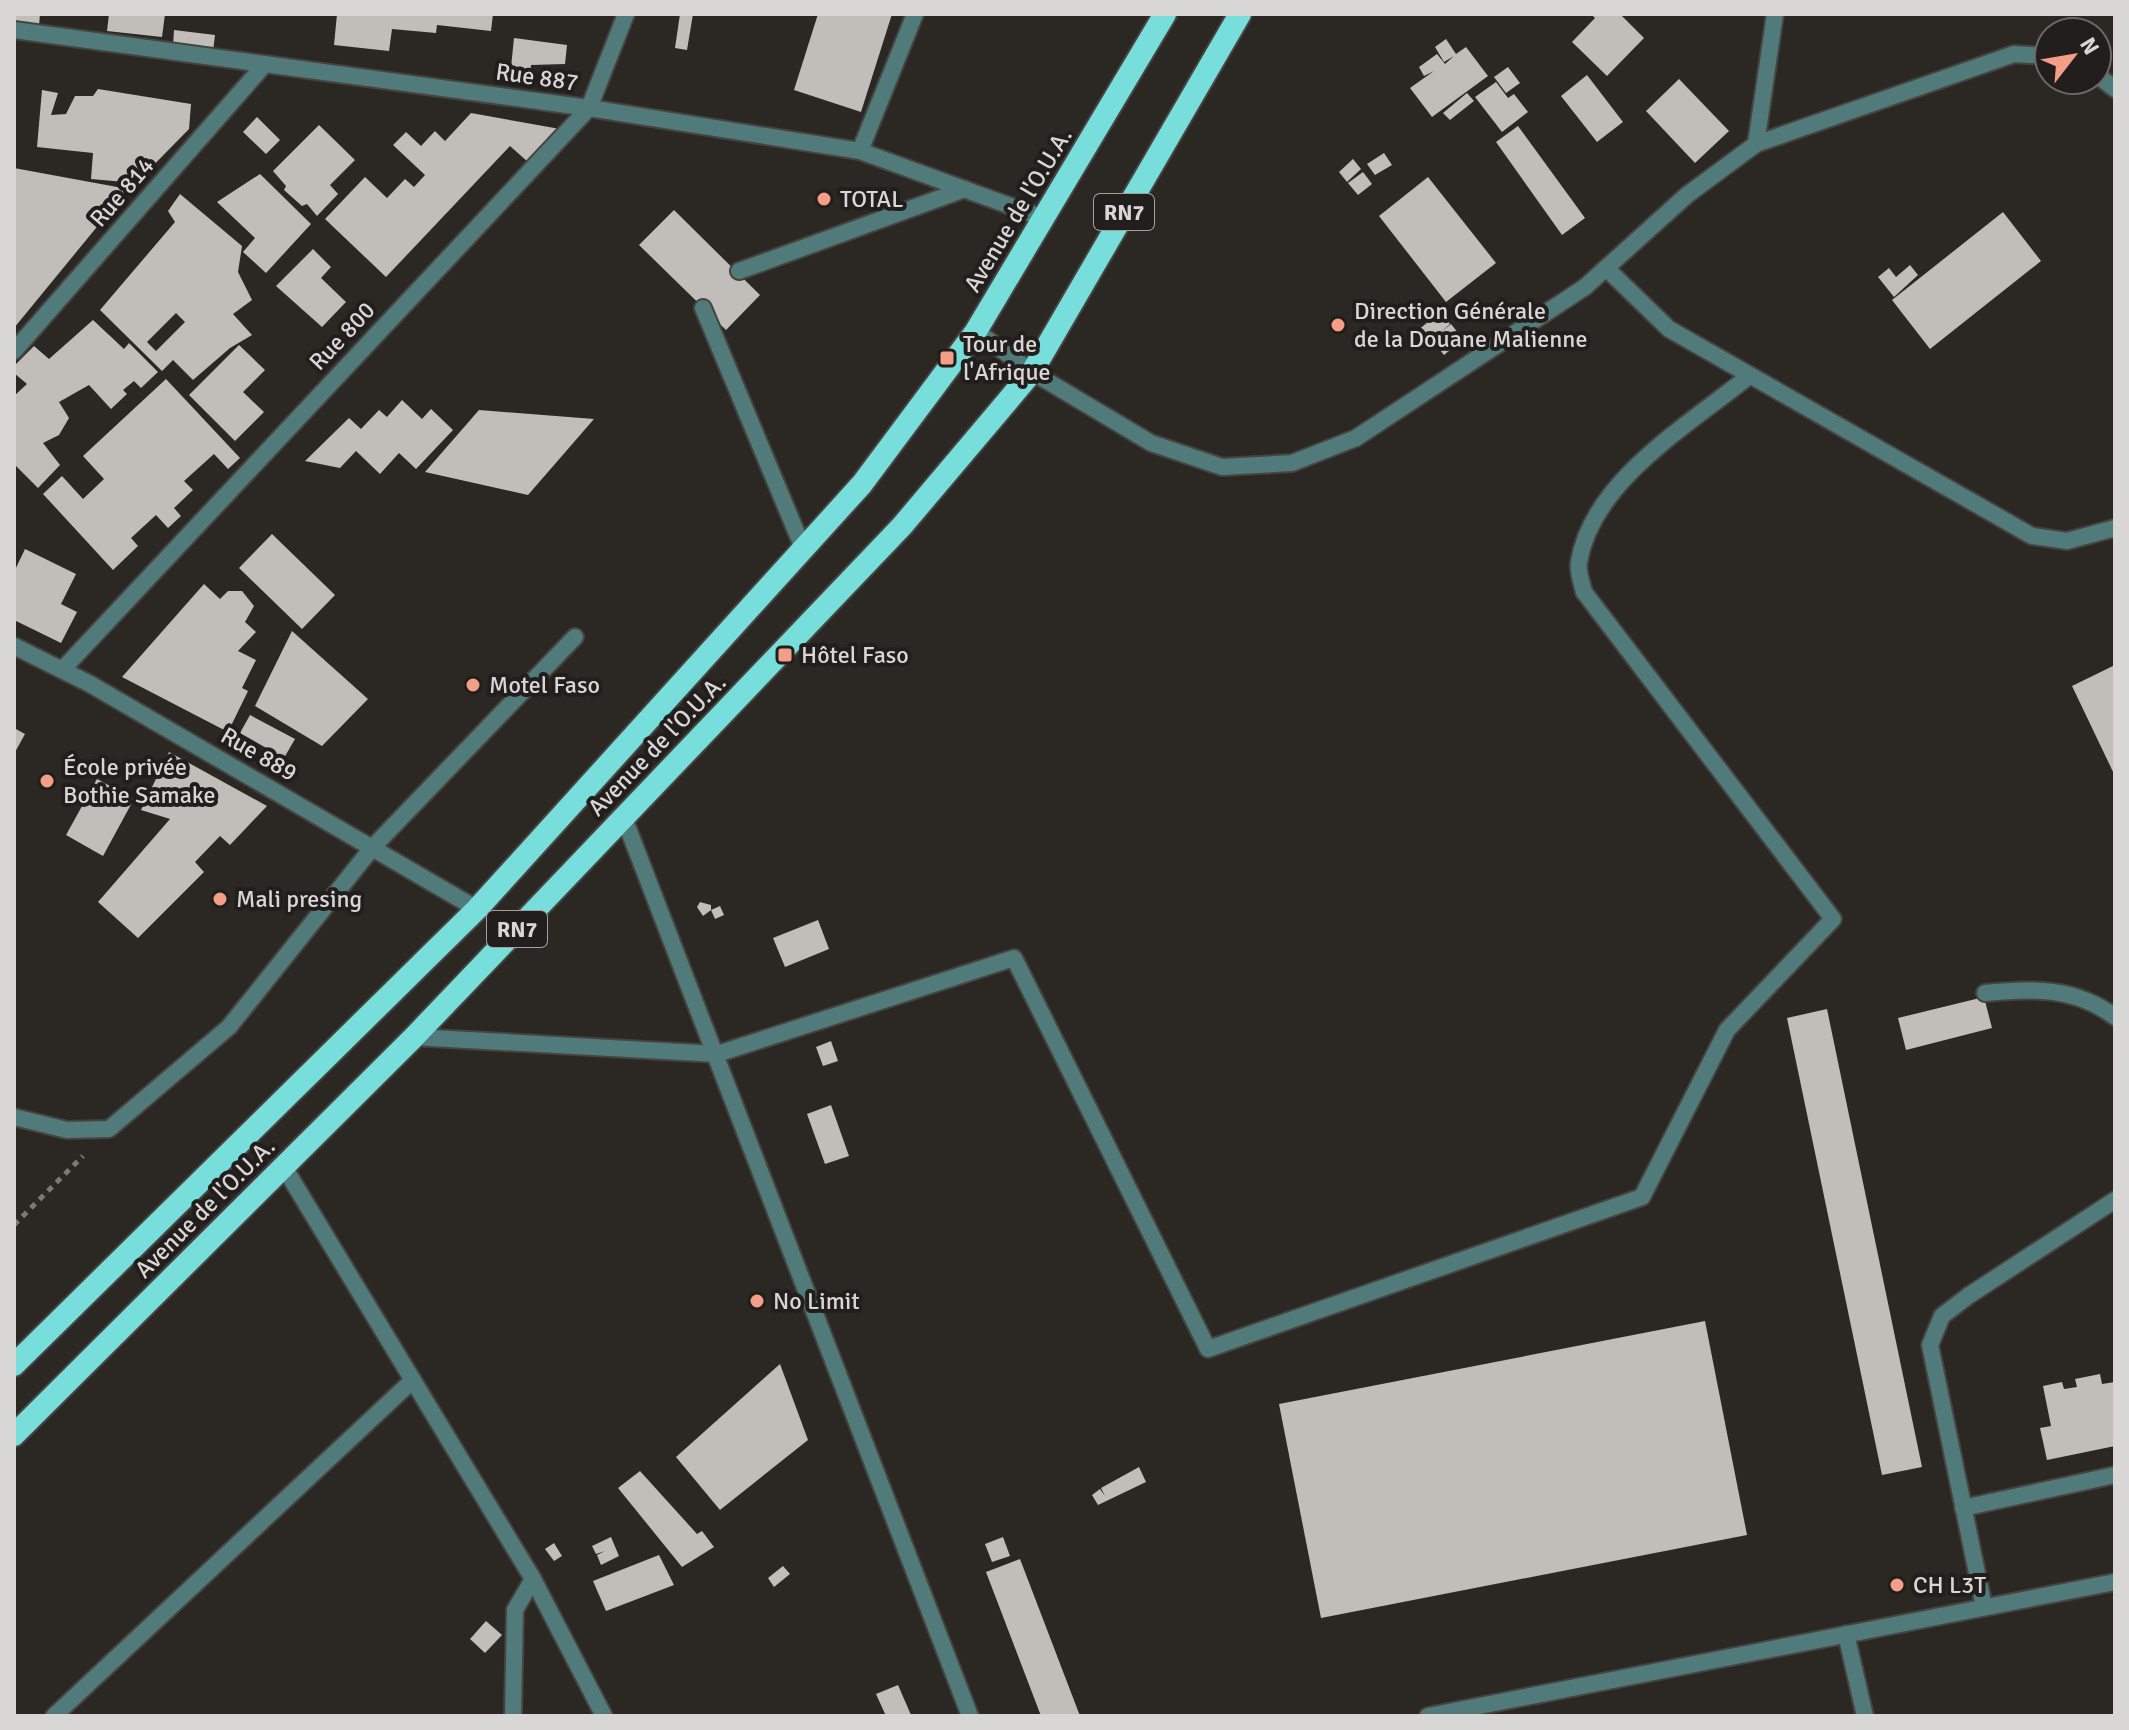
<svg xmlns="http://www.w3.org/2000/svg" width="2129" height="1730" font-family="Signika,sans-serif">
<rect width="100%" height="100%" fill="#2b2824"/>
<!-- building -->
<g fill="#c1bdb9" fill-rule="evenodd">
<path d="M14 14H40L39 26 14 22Z"/>
<path d="M109 14H165L162 37 107 31Z"/>
<path d="M337 14H493L491 31 437 25 436 33 392 29 389 51 334 45Z"/>
<path d="M680 14H693L687 50 675 48Z"/>
<path d="M818 14H892L861 112 794 90Z"/>
<path d="M1591 14H1620L1644 38 1607 76 1572 42 1595 18Z"/>
<path d="M174 30 215 35 213 51 173 46Z"/>
<path d="M514 38 567 45 565 64 531 65 530 79 510 77Z"/>
<path d="M1446 39 1456 54 1466 47 1488 76 1432 117 1410 88 1434 71 1424 76 1419 67 1437 54 1445 64 1454 56 1444 62 1435 47Z"/>
<path d="M1508 67 1520 83 1506 93 1494 77Z"/>
<path d="M1587 75 1623 122 1597 142 1561 96Z"/>
<path d="M1679 79 1729 131 1695 163 1646 111Z"/>
<path d="M1496 82 1508 98 1514 94 1528 112 1502 132 1475 97Z"/>
<path d="M98 89 191 104 189 129 136 183 91 179 93 153 37 147 42 90 58 93 51 115 66 114 75 96H93Z"/>
<path d="M1467 93 1474 101 1450 120 1443 113Z"/>
<path d="M471 113 560 129 528 162 510 146 386 277 325 219 365 177 387 198 405 179 414 187 425 175 393 145 406 132 421 146 435 131 445 141Z"/>
<path d="M257 117 280 140 266 154 243 132Z"/>
<path d="M319 125 355 160 330 185 338 194 317 216 307 204 302 206 284 190 286 186 273 171Z"/>
<path d="M1518 126 1585 218 1562 235 1496 142Z"/>
<path d="M1384 153 1392 165 1375 175 1367 164Z"/>
<path d="M1353 159 1361 169 1347 182 1339 172Z"/>
<path d="M14 168 128 189 14 328Z"/>
<path d="M1363 172 1372 184 1358 195 1348 183Z"/>
<path d="M260 174 311 224 266 273 243 252 255 238 217 202Z"/>
<path d="M1428 177 1496 263 1446 302 1379 216Z"/>
<path d="M180 194 242 246 238 272 252 300 233 314 252 335 230 348 193 380 173 360 162 371 100 310 175 222 168 211ZM176 313 185 322 156 351 147 342Z"/>
<path d="M674 210 760 295 726 330 639 245Z"/>
<path d="M2003 212 2041 261 1930 349 1892 300Z"/>
<path d="M313 249 331 267 321 278 346 302 322 327 276 286Z"/>
<path d="M1910 265 1918 275 1894 297 1878 277 1889 268 1896 277Z"/>
<path d="M1440 312 1450 324 1441 332 1451 324 1463 339 1444 355 1431 339 1421 348 1411 336Z"/>
<path d="M93 320 124 349 129 343 158 372 141 388 134 381 123 390 127 394 111 409 89 385 59 402 69 418 59 435 43 443 60 465 38 488 14 464V396L27 384 14 373V366L34 346 49 359Z"/>
<path d="M239 345 265 370 243 392 264 412 235 441 189 395Z"/>
<path d="M166 379 240 458 228 469 214 454 184 481 193 490 174 508 181 516 168 528 156 515 131 538 138 546 113 570 43 494 62 476 83 499 104 479 83 456Z"/>
<path d="M402 400 422 419 431 409 453 430 416 469 399 453 380 474 356 451 340 468 305 461 349 418 361 429 379 410 387 417Z"/>
<path d="M479 410 594 419 528 495 425 472Z"/>
<path d="M272 534 335 595 302 629 239 568Z"/>
<path d="M25 549 76 574 61 604 77 612 61 643 14 620V572Z"/>
<path d="M204 584 220 599 228 591H242L254 606 245 622 256 632 238 651 256 660 242 688 248 691 228 732 122 677Z"/>
<path d="M292 631 368 699 322 746 255 706Z"/>
<path d="M2115 665V776L2072 686Z"/>
<path d="M250 715 295 739 284 758 240 733Z"/>
<path d="M14 728 25 734 14 754Z"/>
<path d="M169 752 267 806 230 845 220 836 195 862 204 872 138 938 98 902 170 819 141 810Z"/>
<path d="M97 779 134 799 103 856 66 835Z"/>
<path d="M700 902 711 905V910L720 906 724 915 715 919 711 910 703 916 697 907Z"/>
<path d="M818 920 829 949 785 967 773 938Z"/>
<path d="M1984 997 1992 1028 1906 1050 1898 1018Z"/>
<path d="M1827 1009 1922 1467 1882 1475 1787 1018Z"/>
<path d="M831 1041 838 1061 823 1066 816 1047Z"/>
<path d="M831 1105 849 1156 825 1164 807 1114Z"/>
<path d="M1705 1321 1747 1535 1321 1618 1279 1404Z"/>
<path d="M780 1364 808 1440 720 1510 676 1457Z"/>
<path d="M2100 1374 2102 1384 2115 1382V1446L2047 1460 2040 1428 2051 1426 2043 1386 2062 1382 2064 1389 2077 1387 2075 1379Z"/>
<path d="M1139 1467 1146 1482 1098 1505 1092 1495 1100 1489 1105 1496 1101 1488Z"/>
<path d="M640 1471 697 1534 702 1531 714 1547 682 1567 618 1488Z"/>
<path d="M611 1537 619 1556 601 1565 597 1555 605 1551 596 1554 592 1546Z"/>
<path d="M1003 1537 1010 1556 992 1562 985 1544Z"/>
<path d="M554 1543 562 1556 554 1561 545 1549Z"/>
<path d="M659 1555 674 1585 606 1611 593 1581Z"/>
<path d="M1020 1559 1080 1716H1041L986 1572Z"/>
<path d="M783 1566 790 1574 774 1587 768 1578Z"/>
<path d="M486 1621 502 1635 485 1653 470 1639Z"/>
<path d="M898 1685 911 1715 886 1716 876 1694Z"/>
</g>
<g fill="none" stroke-linecap="round" stroke-linejoin="round">
<!-- service casing -->
<g stroke="#474440" stroke-width="20">
<g id="service">
<path d="M2097 75 2115 89"/>
<path d="M1756 144 2014 54 2049 56"/>
<path d="M739 271 965 189"/>
<path d="M703 308 803 548"/>
<path d="M1985 993C2031 988 2076 987 2115 1017"/>
<path d="M717 1054 1014 958 1208 1349 1642 1197 1727 1030 1833 919 1584 592C1582 583 1577 571 1579 562 1592 481 1690 424 1749 376"/>
<path d="M284 1167 533 1579 604 1716"/>
<path d="M1963 1508 2115 1475"/>
<path d="M1984 1607 1930 1345 1942 1316 1968 1296 2115 1200"/>
<path d="M513 1716 515 1610 533 1579"/>
</g>
</g>
<!-- minor casing -->
<g stroke="#474440" stroke-width="20">
<g id="minor">
<path d="M14 30 589 108 860 151 1043 218"/>
<path d="M860 151 915 14"/>
<path d="M1606 268 1669 329 2032 536 2067 541 2115 528"/>
<path d="M976 331 1032 372 1151 443 1222 467 1292 463 1356 438 1585 287 1687 195 1756 144 1775 14"/>
<path d="M14 351 265 64"/>
<path d="M14 646 90 684 477 909"/>
<path d="M62 670 589 108 626 14"/>
<path d="M624 818 970 1716"/>
<path d="M414 1037 717 1054"/>
<path d="M14 1117 67 1130 109 1129 229 1027 372 848 575 637"/>
<path d="M1846 1634 1865 1716"/>
<path d="M54 1716 413 1380"/>
<path d="M1428 1716 2115 1582"/>
</g>
</g>
<!-- trunk casing -->
<g stroke="#474440" stroke-width="26">
<g id="trunk">
<path d="M14 1365 477 909 862 484 976 331 1165 14"/>
<path d="M14 1435 414 1037 902 526 1032 372 1240 14"/>
</g>
</g>
<!-- path -->
<path stroke="#7b7875" stroke-width="5" stroke-dasharray="6 6" stroke-linecap="butt" d="M14 1225 83 1156"/>
<!-- service -->
<use href="#service" stroke="#507b7a" stroke-width="16"/>
<!-- minor -->
<use href="#minor" stroke="#507b7a" stroke-width="16"/>
<!-- trunk -->
<use href="#trunk" stroke="#77dedc" stroke-width="22"/>
</g>
<!-- markers -->
<g fill="#f49e87" stroke="#211e1b" stroke-width="3">
<circle cx="824" cy="199" r="8"/>
<circle cx="1338" cy="325" r="8"/>
<rect x="939" y="350" width="16" height="16" rx="4"/>
<rect x="777" y="647" width="16" height="16" rx="4"/>
<circle cx="473" cy="685" r="8"/>
<circle cx="47" cy="781" r="8"/>
<circle cx="220" cy="899" r="8"/>
<circle cx="757" cy="1301" r="8"/>
<circle cx="1897" cy="1585" r="8"/>
</g>
<g text-anchor="middle" dominant-baseline="central" stroke-width="8" stroke-linejoin="round" paint-order="stroke">
<!-- shield labels -->
<g fill="#211e1b" stroke="#a2a09d" stroke-width="2">
<rect x="1094" y="194" width="60" height="36" rx="6"/>
<rect x="487" y="911" width="60" height="36" rx="6"/>
</g>
<g font-size="22" font-weight="bold" fill="#d9d7d5">
<text x="1124" y="212">RN7</text>
<text x="517" y="929">RN7</text>
</g>
<!-- street labels -->
<g font-size="24" fill="#d9d7d5" stroke="#211e1b">
<text transform="translate(537 77) rotate(8)">Rue 887</text>
<text transform="translate(122 192) rotate(-49)">Rue 814</text>
<text transform="translate(1018 210) rotate(-59)">Avenue de l'O.U.A.</text>
<text transform="translate(342 336) rotate(-47)">Rue 800</text>
<text transform="translate(657 745) rotate(-46)">Avenue de l'O.U.A.</text>
<text transform="translate(259 754) rotate(30)">Rue 889</text>
<text transform="translate(205 1208) rotate(-45)">Avenue de l'O.U.A.</text>
</g>
<!-- poi labels -->
<g font-size="24" fill="#d9d7d5" stroke="#211e1b" text-anchor="start">
<text x="840" y="199">TOTAL</text>
<text x="1354" y="311">Direction Générale<tspan x="1354" dy="28">de la Douane Malienne</tspan></text>
<text x="963" y="344">Tour de<tspan x="963" dy="28">l'Afrique</tspan></text>
<text x="801" y="655">Hôtel Faso</text>
<text x="489" y="685">Motel Faso</text>
<text x="63" y="767">École privée<tspan x="63" dy="28">Bothie Samake</tspan></text>
<text x="236" y="899">Mali presing</text>
<text x="773" y="1301">No Limit</text>
<text x="1913" y="1585">CH L3T</text>
</g>
</g>
<!-- border -->
<rect width="2129" height="1730" fill="none" stroke="#d9d7d5" stroke-width="32"/>
<!-- north arrow -->
<g transform="translate(2073 56) rotate(59)"><circle r="38" fill="#211e1b" stroke="#6b6865" stroke-width="2"/>
<path d="M0-6L14 30L0 20L-14 30Z" fill="#f49e87"/>
<text y="-12" font-size="22" font-weight="bold" text-anchor="middle" fill="#d9d7d5">N</text>
</g>
</svg>
